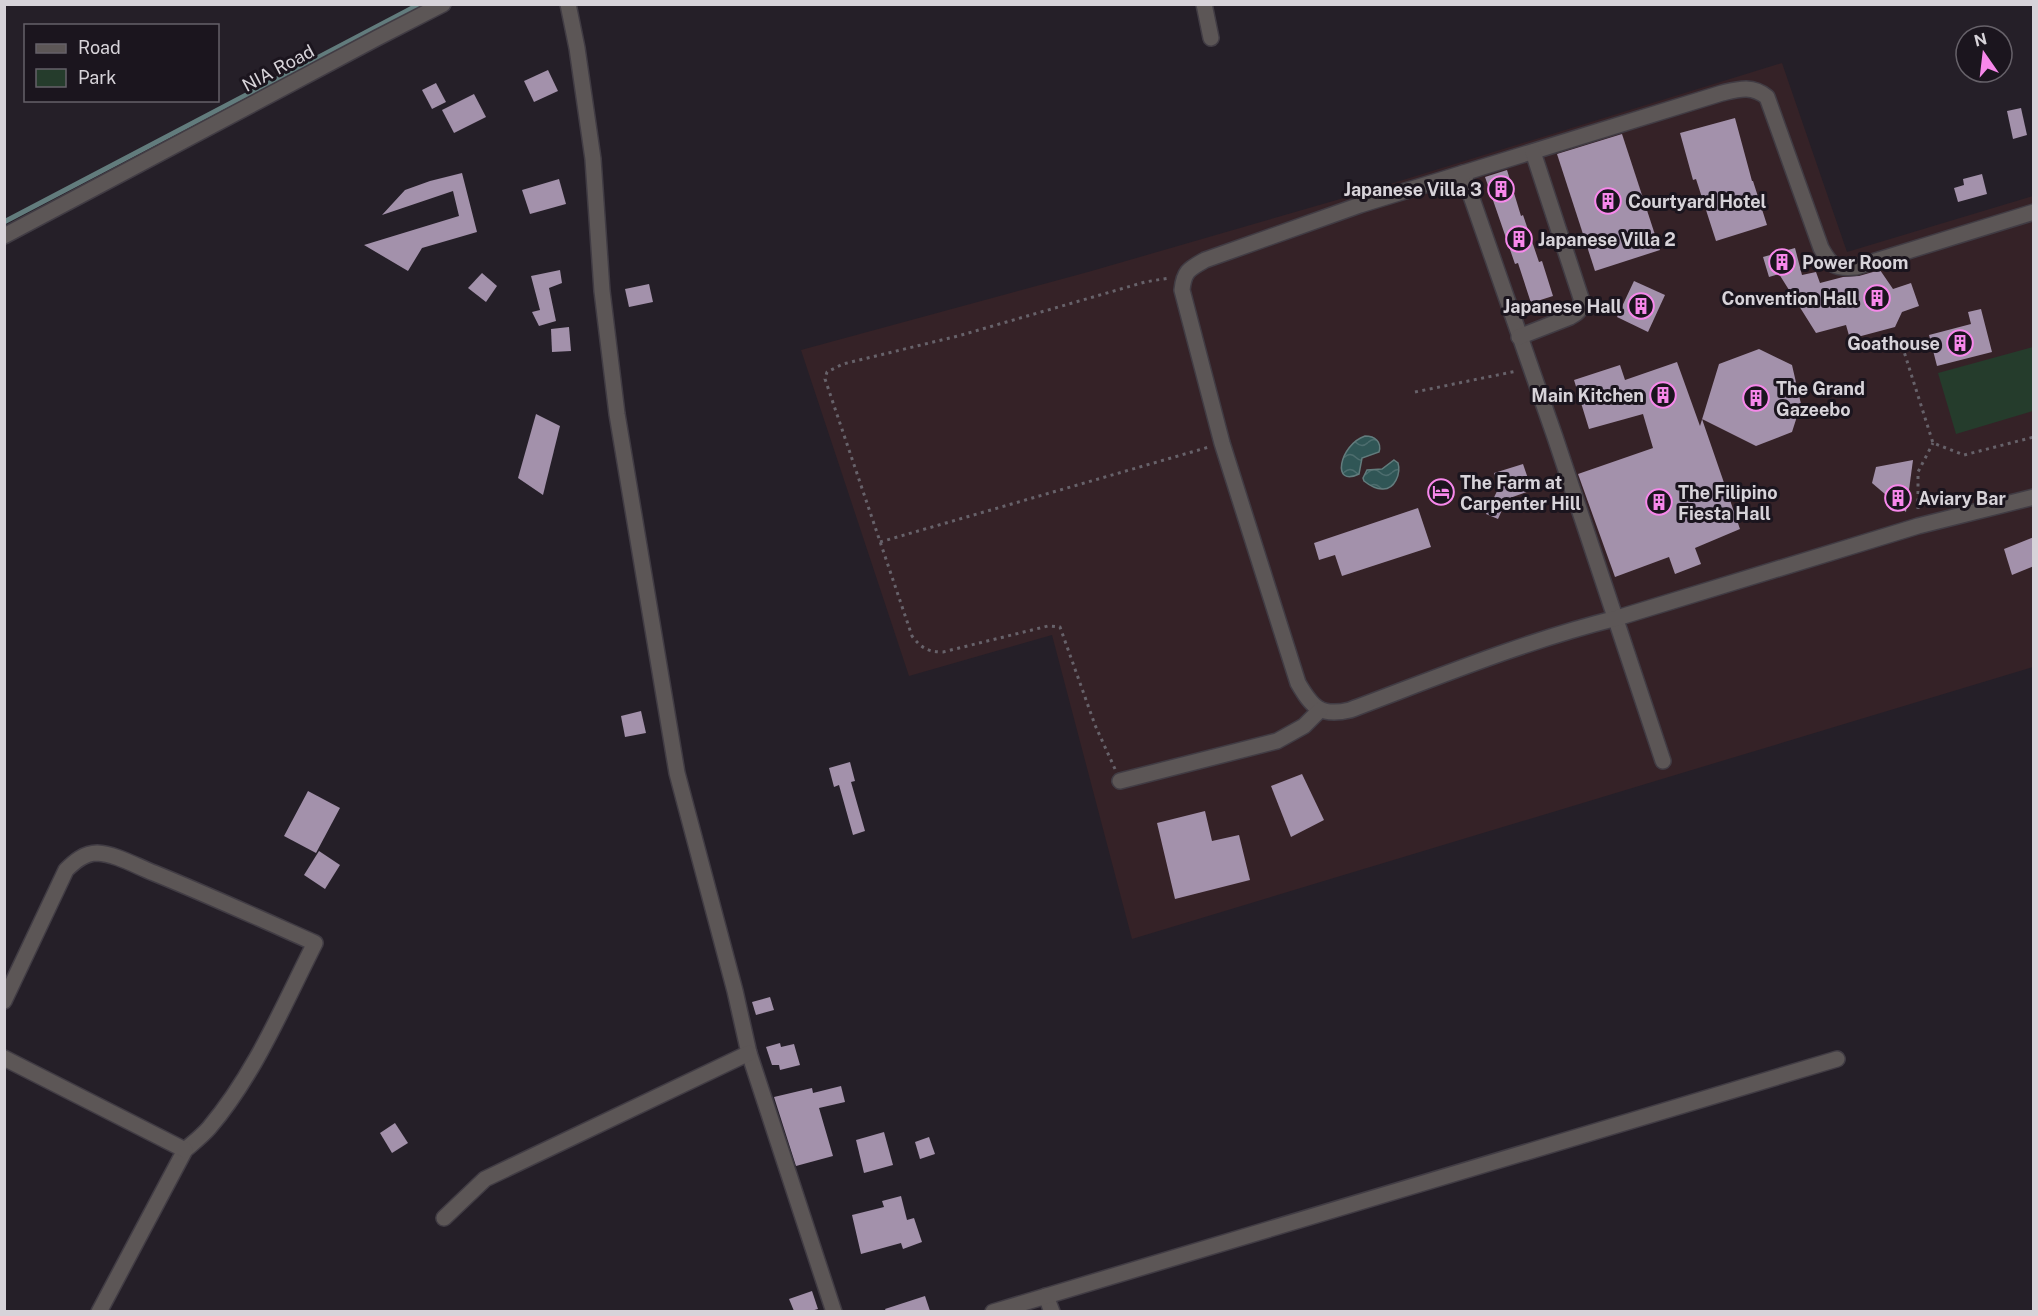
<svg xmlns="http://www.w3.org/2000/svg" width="2038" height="1316" font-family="'Public Sans',sans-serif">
<defs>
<pattern id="water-waves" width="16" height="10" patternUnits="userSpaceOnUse" patternTransform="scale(1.5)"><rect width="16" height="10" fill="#305656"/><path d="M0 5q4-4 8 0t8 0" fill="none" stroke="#4d6d6e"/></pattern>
</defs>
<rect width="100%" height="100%" fill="#251f28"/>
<!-- commercial -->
<path fill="#352227" d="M1782 63 1847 252 2033 196V667L1132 939 1052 635 909 676 801 350 1088 272 1361 193Z"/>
<!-- green -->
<path fill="#253c2c" d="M2033 347V411L1956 434 1938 373Z"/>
<!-- water -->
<g fill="url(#water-waves)" stroke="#627c7d" stroke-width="1.5">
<path d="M1365 436C1375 436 1382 442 1379 452L1362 458 1359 474C1331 488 1339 445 1365 436Z"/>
<path d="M1394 460 1398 463C1401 473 1395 490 1382 489 1376 489 1369 485 1364 481L1363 478 1367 470 1382 469Z"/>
</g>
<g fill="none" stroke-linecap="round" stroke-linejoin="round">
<!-- stream -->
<path stroke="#627c7d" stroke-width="5" d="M4 222 420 4"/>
</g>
<!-- building -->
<g fill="#a391ab">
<path d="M548 70 558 91 534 102 524 81Z"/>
<path d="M436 83 446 102 432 109 422 90Z"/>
<path d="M474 94 486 117 454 133 442 110Z"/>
<path d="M2021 108 2027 135 2013 139 2007 111Z"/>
<path d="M1735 118 1752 181H1753L1767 225 1716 241 1696 179 1693 180 1680 133Z"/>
<path d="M1622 134 1660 250 1595 271 1557 154Z"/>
<path d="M1507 170 1521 216 1523 215 1539 262 1542 261 1553 296 1531 303 1518 263 1515 264 1485 177Z"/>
<path d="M462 173 477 232 422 248 408 271 364 245 459 216 453 191 382 215 405 190 430 181Z"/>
<path d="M1982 174 1987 194 1958 202 1954 188 1964 185 1963 179Z"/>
<path d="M559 179 566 204 530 214 522 190Z"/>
<path d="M1795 248 1802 275 1816 272 1820 283 1843 277 1859 276 1880 270 1893 289 1911 283 1919 306 1902 312 1895 327 1850 339 1846 325 1816 333 1779 274 1769 277 1763 257Z"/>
<path d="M560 270 562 283 549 288 556 321 539 326 532 312 540 310 531 276Z"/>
<path d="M482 273 497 286 486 302 468 288Z"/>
<path d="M1634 281 1665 295 1648 332 1617 317Z"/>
<path d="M649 284 653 302 629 307 625 289Z"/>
<path d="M1981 309 1992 352 1937 366 1929 335 1971 324 1968 312Z"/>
<path d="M569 327 571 351 552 352 551 329Z"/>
<path d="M1759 349 1792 365 1801 404 1792 432 1756 446 1702 419 1740 529 1695 548 1701 564 1675 574 1669 557 1615 577 1578 474 1653 448 1643 414 1589 429 1574 380 1620 365 1625 380 1677 362 1700 426 1719 364Z"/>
<path d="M536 414 560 426 543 495 518 478Z"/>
<path d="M1913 460 1906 512 1872 483 1876 467Z"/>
<path d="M1523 464 1532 490 1507 499 1498 519 1486 514 1499 487 1494 473Z"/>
<path d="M1418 508 1431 547 1342 576 1335 555 1319 560 1314 543Z"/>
<path d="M2034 537V566L2012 575 2004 549Z"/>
<path d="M641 711 646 733 625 737 621 716Z"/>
<path d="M850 762 855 781 851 782 865 831 853 835 839 785 834 787 829 768Z"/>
<path d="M1302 774 1324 820 1291 837 1271 786Z"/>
<path d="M308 791 340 808 316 853 284 836Z"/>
<path d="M1205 811 1212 841 1239 835 1250 880 1175 899 1157 823Z"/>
<path d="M319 851 340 865 325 889 304 875Z"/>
<path d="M770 997 774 1010 756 1015 752 1002Z"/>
<path d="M780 1043 781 1047 794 1044 800 1065 780 1070 779 1065H772L766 1047Z"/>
<path d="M841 1086 845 1102 819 1108 833 1156 796 1166 774 1097 812 1088 813 1093Z"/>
<path d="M395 1123 408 1143 392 1153 380 1133Z"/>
<path d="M884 1132 893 1165 864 1173 856 1140Z"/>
<path d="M929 1137 935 1154 920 1159 915 1142Z"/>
<path d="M901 1196 907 1220 914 1218 922 1242 903 1249 901 1243 861 1254 852 1215 884 1207 882 1201Z"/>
<path d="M812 1291 818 1309 811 1311H794L789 1299Z"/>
<path d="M925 1296 930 1311H886L885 1309Z"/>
</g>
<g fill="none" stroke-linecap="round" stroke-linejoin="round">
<!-- minor casing -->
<g stroke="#413c44" stroke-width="18">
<g id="minor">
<path d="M568 4 577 48 593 159 602 291 617 414 677 773 735 991 749 1053 834 1312"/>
<path d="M1204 4 1211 38"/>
<path d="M1463 173 1555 437 1663 761"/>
<path d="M2034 212 1856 267C1835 269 1831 266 1821 248L1767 97C1752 85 1739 89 1722 93L1360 205 1205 260C1189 269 1184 271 1182 290L1222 443 1298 683C1312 707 1320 717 1350 710 1438 677 1525 641 1617 618L1918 526 2034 497"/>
<path d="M4 236 377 38 443 4"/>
<path d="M1519 337 1570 317C1580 312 1582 308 1581 298L1533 152"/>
<path d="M1120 781 1277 741 1304 726 1320 710"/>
<path d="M4 1001 66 870C74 862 84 853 97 853 116 854 136 866 154 873 208 895 261 919 315 943 283 1006 255 1074 209 1128 202 1136 193 1143 185 1150L99 1312"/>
<path d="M4 1058 185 1150"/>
<path d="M444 1218 485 1179 749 1053"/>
<path d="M1046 1296 1052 1312"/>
<path d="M993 1312 1837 1059"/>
</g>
</g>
<!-- path -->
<g stroke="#67626a" stroke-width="3" stroke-dasharray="3 4.5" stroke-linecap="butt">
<path d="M1900 339 1933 443 1964 455 2034 437"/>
<path d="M1415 392 1517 371"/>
<path d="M1918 509V472L1933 443"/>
<path d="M880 542 1209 447"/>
<path d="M1115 769 1095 725 1060 627 1048 626 943 652C928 652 921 648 912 636L825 379 827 372 843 364 958 336 1145 282 1169 278"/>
</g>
<!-- minor -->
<use href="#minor" stroke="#5c5656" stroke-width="15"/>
</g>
<!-- icons -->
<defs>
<g id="building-ring" transform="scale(1.35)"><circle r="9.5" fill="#1b151e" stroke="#f788eb" stroke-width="1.5"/><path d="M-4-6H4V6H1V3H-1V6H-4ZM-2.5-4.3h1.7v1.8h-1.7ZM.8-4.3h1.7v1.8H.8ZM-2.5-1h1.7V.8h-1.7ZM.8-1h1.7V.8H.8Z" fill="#f788eb"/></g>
<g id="hotel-ring" transform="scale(1.35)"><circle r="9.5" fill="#1b151e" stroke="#f788eb" stroke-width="1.5"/><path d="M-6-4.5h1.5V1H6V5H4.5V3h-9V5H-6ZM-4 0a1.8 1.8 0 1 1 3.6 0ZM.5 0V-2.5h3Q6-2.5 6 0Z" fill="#f788eb"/></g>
</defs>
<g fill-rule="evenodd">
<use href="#building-ring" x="1501" y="189"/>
<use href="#building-ring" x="1608" y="201"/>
<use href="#building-ring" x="1519" y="239"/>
<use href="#building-ring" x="1782" y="262"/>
<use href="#building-ring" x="1877" y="298"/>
<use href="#building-ring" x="1641" y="306"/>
<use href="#building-ring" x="1960" y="343"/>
<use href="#building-ring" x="1663" y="395"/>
<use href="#building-ring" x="1756" y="398"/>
<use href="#hotel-ring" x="1441" y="492"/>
<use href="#building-ring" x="1898" y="498"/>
<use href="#building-ring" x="1659" y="502"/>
</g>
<g text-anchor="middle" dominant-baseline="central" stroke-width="6" stroke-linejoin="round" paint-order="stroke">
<!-- street labels -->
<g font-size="18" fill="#d7d3d9" stroke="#1b151e">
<text transform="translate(278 68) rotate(-28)">NIA Road</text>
</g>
<!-- poi labels -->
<g font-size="18" font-weight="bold" fill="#d7d3d9" stroke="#1b151e" text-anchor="start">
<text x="1482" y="189" text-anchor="end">Japanese Villa 3</text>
<text x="1628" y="201">Courtyard Hotel</text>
<text x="1538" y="239">Japanese Villa 2</text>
<text x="1802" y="262">Power Room</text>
<text x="1858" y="298" text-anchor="end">Convention Hall</text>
<text x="1622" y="306" text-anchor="end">Japanese Hall</text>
<text x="1940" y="343" text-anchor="end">Goathouse</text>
<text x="1776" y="388">The Grand<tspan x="1776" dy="21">Gazeebo</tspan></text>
<text x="1644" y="395" text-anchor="end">Main Kitchen</text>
<text x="1460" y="482">The Farm at<tspan x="1460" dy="21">Carpenter Hill</tspan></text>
<text x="1678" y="492">The Filipino<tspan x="1678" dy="21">Fiesta Hall</tspan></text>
<text x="1918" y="498">Aviary Bar</text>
</g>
</g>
<!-- border -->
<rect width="2038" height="1316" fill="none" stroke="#d7d3d9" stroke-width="12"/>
<!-- legend -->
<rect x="24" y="24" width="195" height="78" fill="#1b151e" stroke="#666169" stroke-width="1.5"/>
<rect x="36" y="44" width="30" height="9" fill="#5c5656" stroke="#666169" stroke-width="1.5"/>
<text x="78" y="54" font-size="18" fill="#d7d3d9">Road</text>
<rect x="36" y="69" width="30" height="18" fill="#253c2c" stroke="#666169" stroke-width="1.5"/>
<text x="78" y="84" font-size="18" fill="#d7d3d9">Park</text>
<!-- north arrow -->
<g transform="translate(1984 54) rotate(346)"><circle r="28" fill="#1b151e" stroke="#666169" stroke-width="1.5"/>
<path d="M0-4.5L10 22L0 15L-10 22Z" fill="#f788eb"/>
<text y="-9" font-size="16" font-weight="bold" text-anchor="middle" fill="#d7d3d9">N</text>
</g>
</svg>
